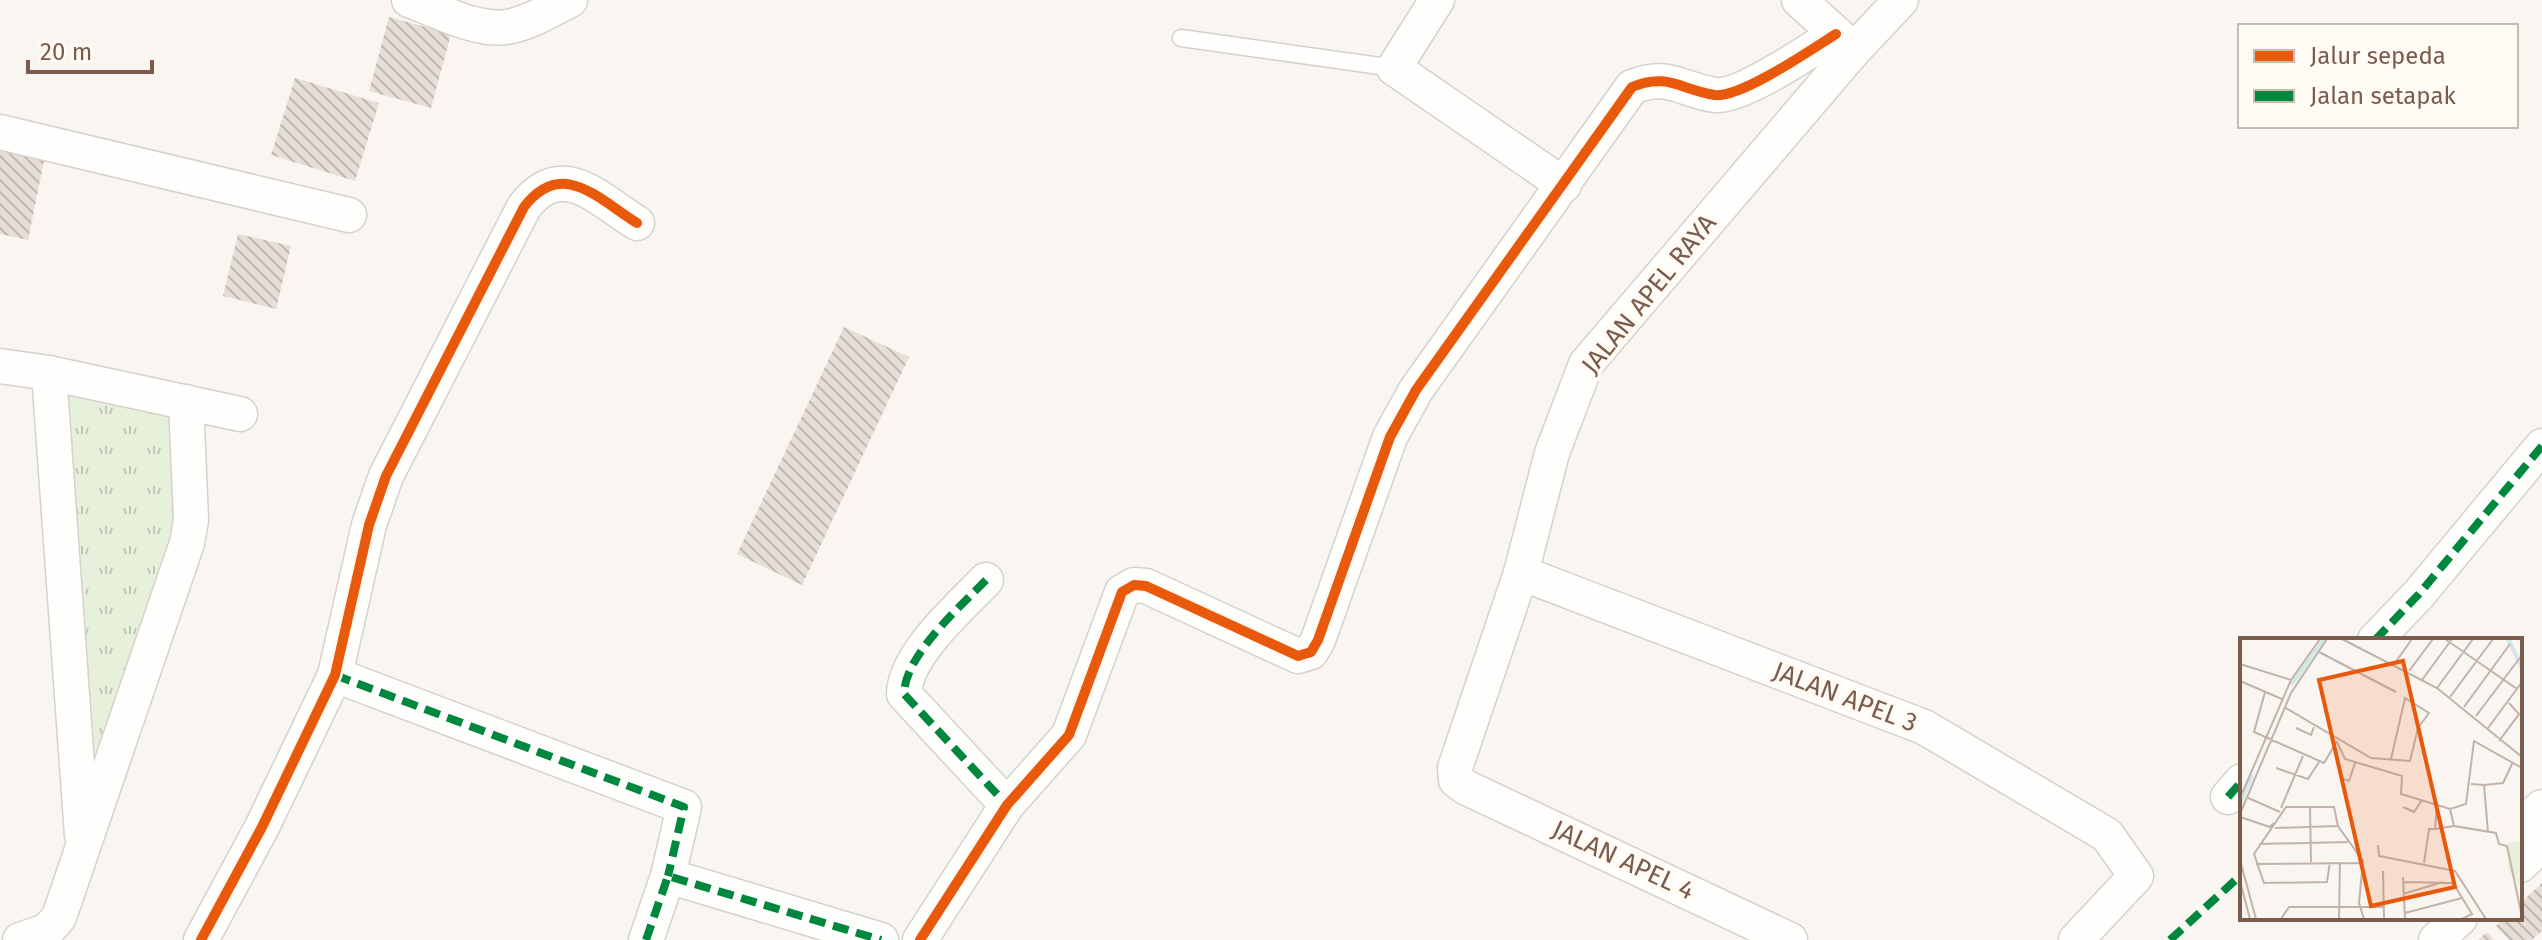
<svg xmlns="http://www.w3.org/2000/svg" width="2542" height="940" font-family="'Fira Sans',sans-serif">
<defs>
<pattern id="park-tufts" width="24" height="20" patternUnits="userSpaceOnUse" patternTransform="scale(2)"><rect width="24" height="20" fill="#e7f0db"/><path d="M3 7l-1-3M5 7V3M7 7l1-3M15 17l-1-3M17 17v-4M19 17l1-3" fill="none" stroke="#c0c6b4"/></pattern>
<pattern id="building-back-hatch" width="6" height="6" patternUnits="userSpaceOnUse" patternTransform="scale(2)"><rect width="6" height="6" fill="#e6ded7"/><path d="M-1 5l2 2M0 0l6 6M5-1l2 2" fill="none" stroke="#bfb7b1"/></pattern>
</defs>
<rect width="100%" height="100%" fill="#f9f5f0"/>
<!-- park -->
<path fill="url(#park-tufts)" d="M66 389 176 418 177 537 88 808Z"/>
<!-- building -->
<g fill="url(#building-back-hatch)">
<path d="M389 17 451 34 431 108 369 91Z"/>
<path d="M295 78 379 103 355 181 271 155Z"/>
<path d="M0 151 44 161 28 240 0 234Z"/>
<path d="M238 234 291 246 276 309 223 296Z"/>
<path d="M844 327 909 357 802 585 737 554Z"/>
<path d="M2542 883V931L2532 940H2509L2496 926 2504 918H2520V903Z"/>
<path d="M2487 932 2494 940H2478Z"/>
</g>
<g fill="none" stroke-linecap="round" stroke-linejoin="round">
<!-- service casing -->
<g stroke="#d7d1cb" stroke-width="19">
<path id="service" d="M1181 38 1394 68"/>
</g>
<!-- minor casing -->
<g stroke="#d7d1cb" stroke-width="37">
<g id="minor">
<path d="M409 0C437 10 475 31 506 27 528 24 550 10 570 0"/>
<path d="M1437 0 1394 68 1564 185"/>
<path d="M1799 0 1851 47"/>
<path d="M0 132 349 215"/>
<path d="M0 366 49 373 240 414"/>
<path d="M49 373 82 835"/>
<path d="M1521 573 1924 727 2107 835 2136 876 2076 940"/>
<path d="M986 580C959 608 905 655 904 694L1007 805"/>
<path d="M2375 640 2419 594 2542 446"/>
<path d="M335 675 684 807 668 876"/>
<path d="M2228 797 2242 781"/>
<path d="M2520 865 2536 850 2535 813 2542 807"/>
<path d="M20 940 47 931 59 917 187 543 191 520 186 402"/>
<path d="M201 940 262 827 335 675 369 525 386 476 524 207C562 158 597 198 637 223"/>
<path d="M646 940 668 876 881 940"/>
<path d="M920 940 1007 805 1069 735 1122 592 1134 585 1146 586 1298 656 1311 652 1318 640 1390 437 1416 390 1632 87C1668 72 1681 90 1715 95 1741 98 1812 49 1836 34"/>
<path d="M1790 940 1465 787 1456 780 1455 768 1521 573 1552 453 1586 364 1854 50 1901 0"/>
<path d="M2436 940 2460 918"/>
</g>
</g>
<!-- service -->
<use href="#service" stroke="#fefefd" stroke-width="16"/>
<!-- minor -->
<use href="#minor" stroke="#fefefd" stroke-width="34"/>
<!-- quiet -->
<g stroke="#00873e" stroke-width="8" stroke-dasharray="16 8" stroke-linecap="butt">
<path d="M986 580C959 608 905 655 904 694L1007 805"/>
<path d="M2375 640 2419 594 2542 446"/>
<path d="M335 675 684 807 668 876"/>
<path d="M2228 797 2242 781"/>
<path d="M646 940 668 876 881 940"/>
<path d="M2170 940 2242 874"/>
</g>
<!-- cycleway casing -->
<g stroke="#fffaf3" stroke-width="15">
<g id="cycleway">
<path d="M201 940 262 827 335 675 369 525 386 476 524 207C562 158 597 198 637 223"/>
<path d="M920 940 1007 805 1069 735 1122 592 1134 585 1146 586 1298 656 1311 652 1318 640 1390 437 1416 390 1632 87C1668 72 1681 90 1715 95 1741 98 1812 49 1836 34"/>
</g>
</g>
<!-- cycleway -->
<use href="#cycleway" stroke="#e8590c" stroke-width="10"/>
</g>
<g text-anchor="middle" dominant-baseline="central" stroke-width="8" stroke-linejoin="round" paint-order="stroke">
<!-- street labels -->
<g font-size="26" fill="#7a5c4d" stroke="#fffaf3">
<text transform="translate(1649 294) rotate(-51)">JALAN APEL RAYA</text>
<text transform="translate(1845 697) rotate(21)">JALAN APEL 3</text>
<text transform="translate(1623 860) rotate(25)">JALAN APEL 4</text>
</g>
</g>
<!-- overview -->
<g transform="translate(2240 638)">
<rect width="282" height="282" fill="#f9f5f0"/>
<path d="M282 203V247H278L268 230 269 205Z" fill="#e7f0db"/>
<path fill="none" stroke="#d0e8ea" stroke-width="4" d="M268 1 282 29M51 47 84 1M0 166 12 137"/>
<path fill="none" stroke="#c2b3aa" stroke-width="2" d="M102 1 197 50 282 119M205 1 277 51M79 14 156 54M155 25 172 1M0 26 51 42M169 33 193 1M182 42 212 1M0 43 42 61M197 50 233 1M25 54 14 94 84 125 97 103M210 59 253 1M44 69 131 120 170 123 178 90 189 75 165 60 151 121M224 69 270 6M236 78 282 17M56 90 71 97 74 89M248 90 282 44M259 103 279 76 269 65M97 104 105 121 162 138 161 156 210 171 226 166 234 103 282 130M36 130 68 141 79 124M101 140 109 143 115 125M231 146 244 147 248 194M244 147 263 145 273 124M6 159 40 174M0 160 51 42 80 1M197 167 195 191 214 188M70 169 71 224M163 169 174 174 182 162M41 170 63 118M210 171 214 188 256 195 259 206 267 208 282 279M0 176 51 55 87 1M0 179 30 189 34 185M35 190 97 188M19 206 108 204M138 207 139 218 215 233 246 281M0 222 16 281M90 224 87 244 24 245 14 216 46 169H94L98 188 123 223 119 265 124 281M184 225 189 191H195M16 226 123 225M143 233 144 281M163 239 165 281M0 243 10 281M163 244 213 245 232 276 222 281M163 256 203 244M165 275 222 260M41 281 49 269H143M99 281 100 224"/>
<path fill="#e8590c" fill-opacity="0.15" stroke="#e8590c" stroke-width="4" d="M163 23 215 249 131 268 79 42Z"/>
<rect width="282" height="282" fill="none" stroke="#7a5c4d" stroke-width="4"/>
</g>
<!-- legend -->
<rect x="2238" y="24" width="280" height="104" fill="#fffaf3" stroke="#cabbb1" stroke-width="2"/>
<rect x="2254" y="50" width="40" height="12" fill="#e8590c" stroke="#cabbb1" stroke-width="2"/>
<text x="2310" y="64" font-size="24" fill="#7a5c4d">Jalur sepeda</text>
<rect x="2254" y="90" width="40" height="12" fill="#00873e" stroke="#cabbb1" stroke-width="2"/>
<text x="2310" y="104" font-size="24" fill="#7a5c4d">Jalan setapak</text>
<!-- scale -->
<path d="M28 60v12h124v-12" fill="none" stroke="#7a5c4d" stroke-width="4"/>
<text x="40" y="60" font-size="24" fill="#7a5c4d" stroke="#fffaf3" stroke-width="6" paint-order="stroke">20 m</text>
</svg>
